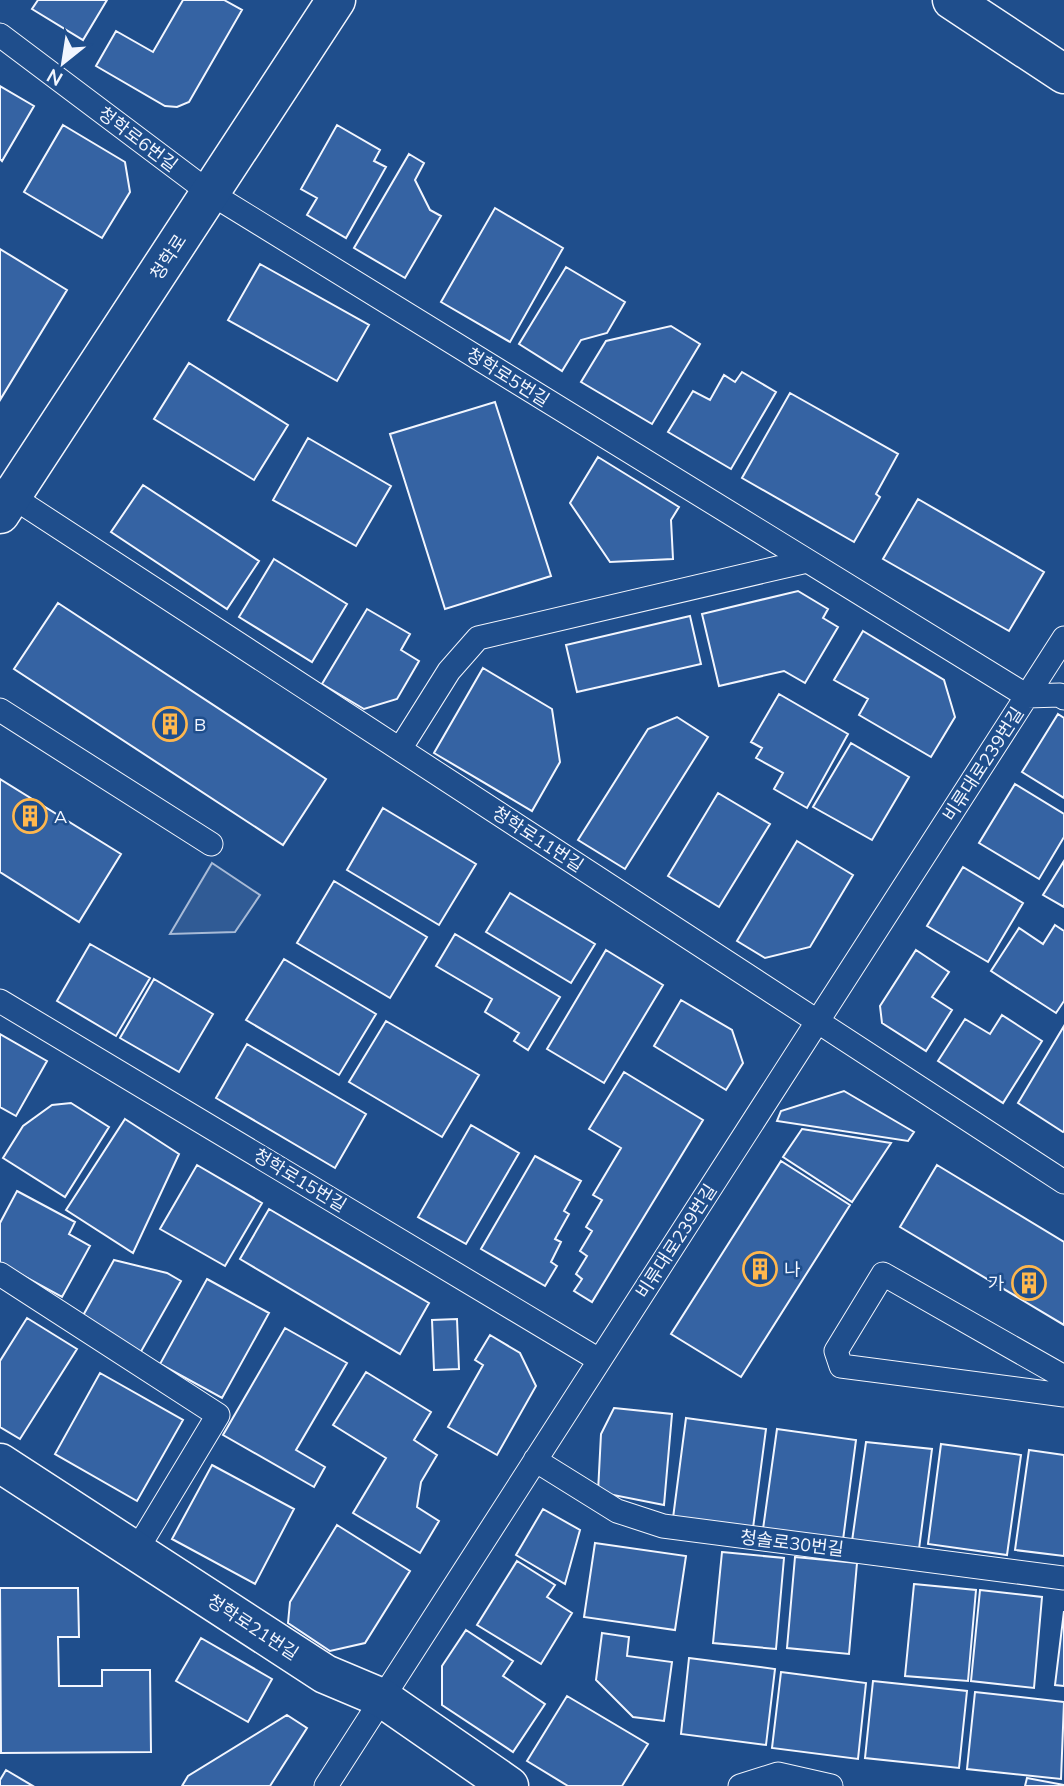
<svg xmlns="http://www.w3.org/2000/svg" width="1064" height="1786" font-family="Mulish,'Noto Sans KR',sans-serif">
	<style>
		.built { fill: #305b95; stroke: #a8bbd7; stroke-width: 2 }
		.building { fill: #3563a3; stroke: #f2f6ff; stroke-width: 2 }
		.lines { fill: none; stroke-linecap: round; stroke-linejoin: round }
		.lane-casing { stroke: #f2f6ff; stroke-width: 25 }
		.street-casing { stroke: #f2f6ff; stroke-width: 41 }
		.secondary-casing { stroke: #f2f6ff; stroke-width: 41 }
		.lane { stroke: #1f4e8c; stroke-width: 23 }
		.street { stroke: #1f4e8c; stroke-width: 38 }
		.secondary { stroke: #1f4e8c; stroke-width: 38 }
		.labels { text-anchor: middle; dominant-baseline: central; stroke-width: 5; stroke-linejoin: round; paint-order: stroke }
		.street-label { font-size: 18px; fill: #f2f6ff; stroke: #1f4e8c }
		.poi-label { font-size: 18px; fill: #f2f6ff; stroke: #1f4e8c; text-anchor: start }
	</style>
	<rect width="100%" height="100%" fill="#1f4e8c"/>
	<path class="built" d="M212 863 260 895 235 932 170 934Z"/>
	<path class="building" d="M38 0H107L83 40 32 9Z
		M183 0H224L242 10 189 102 177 107 165 106 96 66 116 31 153 52Z
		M0 86 34 106 2 161 0 159Z
		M63 125 125 162 130 192 102 238 24 192Z
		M337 125 380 150 374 161 386 167 346 238 307 215 317 198 301 189Z
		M409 154 424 163 415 180 430 210 441 216 405 278 354 248Z
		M495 208 563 248 510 342 441 302Z
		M0 249 67 290 0 400Z
		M260 264 369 325 337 381 228 320Z
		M566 267 625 302 607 333 581 340 562 371 519 344Z
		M671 326 700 344 652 424 581 382 606 341Z
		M189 363 288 425 254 480 154 419Z
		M742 372 776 392 731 469 668 432 693 391 710 400 724 375 735 382Z
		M790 393 898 454 876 494 880 497 854 542 742 478Z
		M495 402 551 576 445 609 390 434Z
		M308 438 391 486 356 546 273 500Z
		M598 457 679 507 671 520 673 559 610 562 570 503Z
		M143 485 259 561 227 609 111 532Z
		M918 499 1044 572 1009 631 883 559Z
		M274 559 347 604 312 662 239 617Z
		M798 591 828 609 823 618 838 627 805 683 784 671 719 686 702 614Z
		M58 603 326 779 283 845 14 669Z
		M367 609 410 634 401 650 419 661 397 699 364 709 322 684Z
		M690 616 701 664 577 692 566 645Z
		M863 631 944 680 955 717 931 757 859 715 868 699 834 680Z
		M483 668 552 709 560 762 532 811 434 753Z
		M779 694 848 734 807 808 774 789 783 773 756 758 762 748 751 742Z
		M1058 714 1064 718V798L1022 772Z
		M677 717 708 737 625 869 578 840 648 729Z
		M851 743 909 777 872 840 813 807Z
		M0 779 121 854 79 922 0 872Z
		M1015 784 1064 814V837L1039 879 979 843Z
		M718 793 770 824 719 907 668 876Z
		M383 808 476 864 439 925 347 870Z
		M797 841 853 875 810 947 765 958 737 941Z
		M1064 861V907L1043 895Z
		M963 867 1023 903 988 962 927 926Z
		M334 881 427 937 390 998 297 943Z
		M510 893 595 944 571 983 486 932Z
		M1055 925 1064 931V1001L1056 1013 991 971 1019 928 1043 944Z
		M455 934 560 997 528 1050 514 1041 519 1033 485 1012 492 999 436 966Z
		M90 944 150 978 116 1036 57 1001Z
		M606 950 663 985 604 1083 547 1049Z
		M916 950 949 972 932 997 952 1010 926 1051 882 1023 880 1006Z
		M284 959 376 1014 339 1075 246 1020Z
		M154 979 213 1014 179 1072 120 1038Z
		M681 1000 732 1030 743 1063 726 1090 654 1046Z
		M1002 1015 1042 1041 1003 1103 938 1061 965 1019 990 1034Z
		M386 1021 479 1075 442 1137 349 1082Z
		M1064 1026V1131L1063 1132 1018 1103Z
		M0 1034 47 1061 16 1116 0 1107Z
		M247 1044 366 1114 335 1168 216 1098Z
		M624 1072 703 1120 592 1302 574 1291 582 1279 576 1274 587 1256 580 1251 592 1231 586 1227 602 1200 593 1195 621 1148 589 1129Z
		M844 1091 914 1132 908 1141 777 1121 781 1111Z
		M71 1103 109 1127 65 1197 3 1158 23 1126 52 1105Z
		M125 1119 179 1154 133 1253 66 1210Z
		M471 1125 519 1153 466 1244 418 1217Z
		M802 1129 891 1143 852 1202 783 1157Z
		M535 1156 581 1181 564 1211 569 1214 555 1239 561 1242 551 1262 557 1266 545 1286 481 1249Z
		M781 1161 850 1205 741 1377 671 1334Z
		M197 1165 262 1203 225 1266 160 1229Z
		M937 1165 1064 1242V1325L900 1227Z
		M17 1191 75 1222 69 1234 90 1246 62 1297 0 1263V1223Z
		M269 1209 429 1303 400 1354 240 1259Z
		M114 1260 167 1273 181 1281 139 1355 80 1321Z
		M207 1279 269 1313 222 1398 160 1364Z
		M27 1318 77 1349 20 1439 0 1427V1361Z
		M457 1319 459 1369 434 1370 432 1320Z
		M285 1328 347 1363 296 1450 325 1467 314 1487 223 1435Z
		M490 1335 520 1353 536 1386 497 1455 448 1427 483 1365 475 1360Z
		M366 1372 431 1412 414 1440 437 1455 421 1482 417 1507 439 1521 420 1553 353 1513 386 1458 333 1425Z
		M100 1373 183 1420 137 1501 55 1454Z
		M614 1408 672 1414 664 1505 598 1492 601 1434Z
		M686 1418 766 1429 753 1528 673 1518Z
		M777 1429 856 1440 843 1540 763 1529Z
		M866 1442 932 1449 919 1549 852 1541Z
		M941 1444 1021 1455 1007 1555 928 1544Z
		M1029 1450 1064 1455V1556L1015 1550Z
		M212 1465 294 1509 255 1584 172 1539Z
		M543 1509 580 1530 565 1584 516 1555Z
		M337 1525 410 1571 365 1643 330 1651 288 1623 290 1602Z
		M595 1543 686 1556 675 1630 584 1617Z
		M722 1552 784 1558 776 1649 713 1643Z
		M795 1557 857 1563 849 1654 787 1648Z
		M517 1561 555 1585 547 1597 572 1613 541 1664 477 1625Z
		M914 1584 976 1590 968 1681 905 1676Z
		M0 1588H78L79 1637H58L59 1686H102V1670H150L151 1752 1 1753Z
		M980 1590 1042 1597 1034 1688 971 1681Z
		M1064 1611V1686L1055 1685Z
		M466 1630 513 1661 503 1676 545 1704 513 1752 442 1705V1666Z
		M602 1633 629 1637 627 1656 672 1662 664 1721 633 1717 596 1680Z
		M201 1638 272 1679 248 1722 176 1681Z
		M689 1658 775 1669 766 1745 681 1734Z
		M781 1672 866 1683 858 1759 772 1748Z
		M873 1681 967 1691 959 1768 865 1758Z
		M975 1692 1064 1702 1061 1779 967 1769Z
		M567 1696 648 1744 622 1786H568L527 1761Z
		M287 1715 307 1728 270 1786H182L188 1776Z
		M6 1770 33 1786H0V1780Z
		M1027 1778 1064 1785V1786H1025Z"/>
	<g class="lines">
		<g class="lane-casing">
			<path id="lane" d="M0 35 210 193 1027 696 1060 695 1064 698
				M2 490 1064 1182
				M0 710 211 844
				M400 749 449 671 478 638 807 561
				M0 1001 599 1360
				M0 1274 218 1415 136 1551
				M1064 1377 883 1274 836 1351 841 1366 1064 1395
				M535 1460 617 1511 663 1526 1064 1578
				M326 1786 1064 638
				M740 1786 778 1774 831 1786"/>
		</g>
		<g class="street-casing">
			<path id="street" d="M0 1463 325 1674 382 1698 509 1786"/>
		</g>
		<g class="secondary-casing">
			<path id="secondary" d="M952 0 1064 74
				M0 514 336 0"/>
		</g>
		<use href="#lane" class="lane"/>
		<use href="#street" class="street"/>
		<use href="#secondary" class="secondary"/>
	</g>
	<defs>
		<g id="building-ring" transform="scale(1.75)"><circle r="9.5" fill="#1f4e8c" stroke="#ffb74d" stroke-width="1.5"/><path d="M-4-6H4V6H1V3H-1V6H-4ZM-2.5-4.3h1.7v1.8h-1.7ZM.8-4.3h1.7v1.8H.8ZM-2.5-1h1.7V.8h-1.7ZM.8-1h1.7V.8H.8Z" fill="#ffb74d"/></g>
	</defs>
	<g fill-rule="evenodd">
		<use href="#building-ring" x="170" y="724"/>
		<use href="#building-ring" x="30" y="816"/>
		<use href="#building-ring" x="760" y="1269"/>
		<use href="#building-ring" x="1029" y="1283"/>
	</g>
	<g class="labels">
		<g class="street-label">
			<text transform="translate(138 139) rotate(37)">청학로6번길</text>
			<text transform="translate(168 257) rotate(-57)">청학로</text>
			<text transform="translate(508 377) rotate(32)">청학로5번길</text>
			<text transform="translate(983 764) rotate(-57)">비류대로239번길</text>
			<text transform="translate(538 839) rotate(33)">청학로11번길</text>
			<text transform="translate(300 1180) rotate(31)">청학로15번길</text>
			<text transform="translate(676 1241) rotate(-57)">비류대로239번길</text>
			<text transform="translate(792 1543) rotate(7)">청솔로30번길</text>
			<text transform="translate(253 1627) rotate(33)">청학로21번길</text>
		</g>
		<g class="poi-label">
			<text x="194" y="724">B</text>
			<text x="54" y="816">A</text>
			<text x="784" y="1269">나</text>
			<text x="1004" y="1283" text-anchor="end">가</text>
		</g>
	</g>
	<g transform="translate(63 63) rotate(210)" stroke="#1f4e8c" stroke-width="5" paint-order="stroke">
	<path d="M0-5L12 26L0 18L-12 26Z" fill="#f2f6ff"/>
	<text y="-10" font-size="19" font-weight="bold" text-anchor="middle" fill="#f2f6ff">N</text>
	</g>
</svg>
